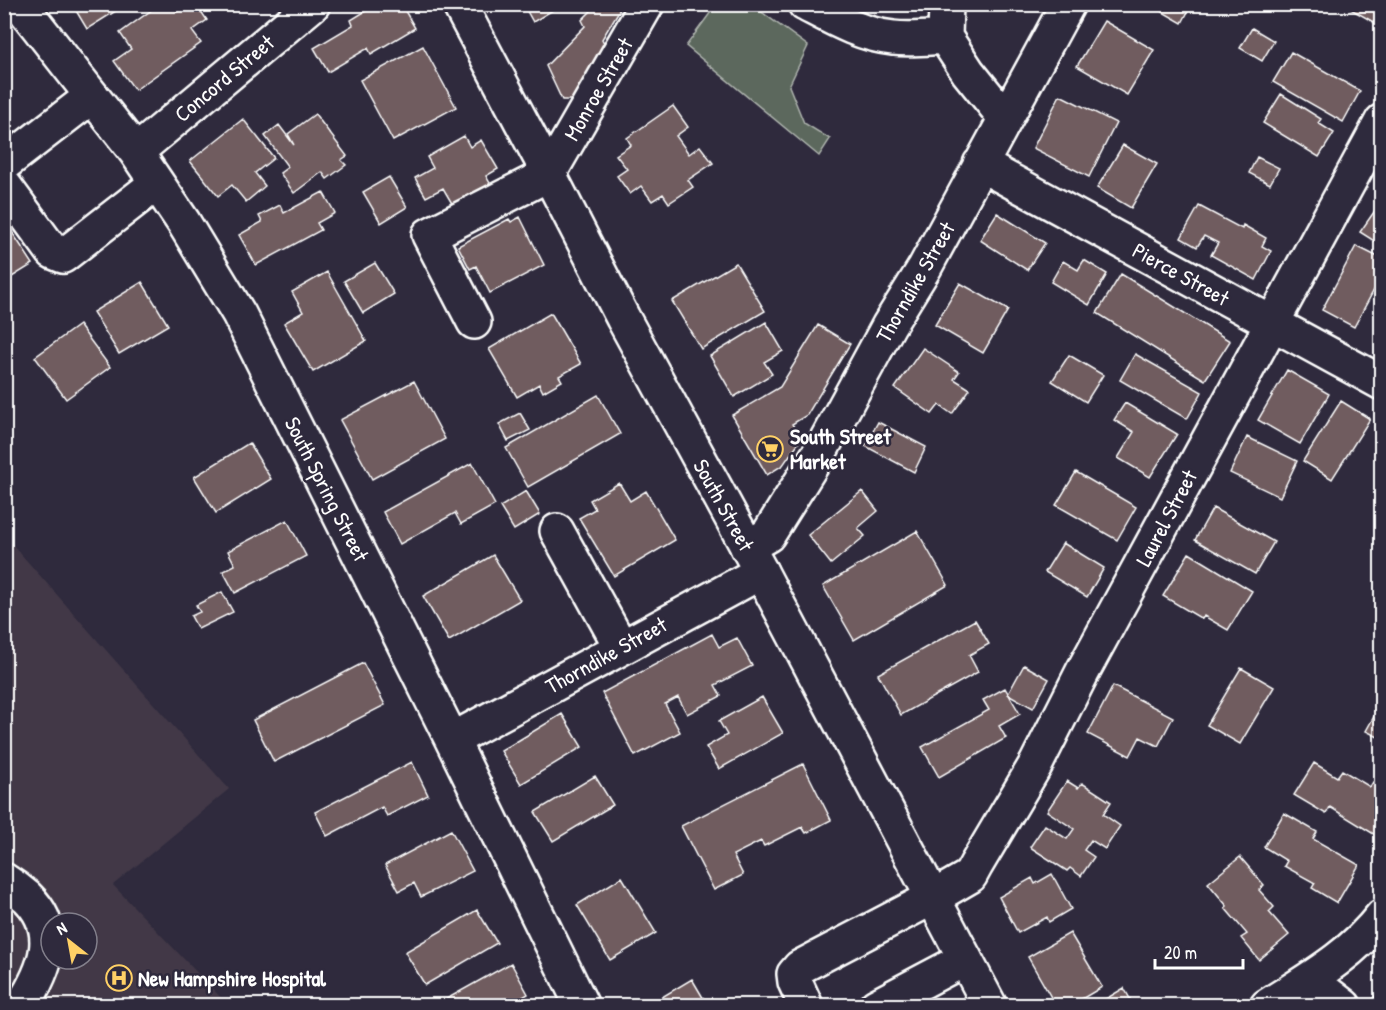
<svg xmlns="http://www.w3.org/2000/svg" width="1386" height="1010" font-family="'Patrick Hand',sans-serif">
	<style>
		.built { fill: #423947; fill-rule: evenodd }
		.green { fill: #5c685d; stroke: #aeb4ae; stroke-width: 1.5 }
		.building { fill: #705b5e; stroke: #fff; stroke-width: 1.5 }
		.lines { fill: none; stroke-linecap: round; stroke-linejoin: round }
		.minor-casing { stroke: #fff; stroke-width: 38 }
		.major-casing { stroke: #fff; stroke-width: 38 }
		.minor { stroke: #2f2a3d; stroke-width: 33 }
		.major { stroke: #2f2a3d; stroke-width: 33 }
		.labels { text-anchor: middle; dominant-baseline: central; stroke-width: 5; stroke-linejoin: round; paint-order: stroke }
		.street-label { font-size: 22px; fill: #fff; stroke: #2f2a3d }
		.poi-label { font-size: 22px; font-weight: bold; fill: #fff; stroke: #2f2a3d; text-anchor: start }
	</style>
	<rect width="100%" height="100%" fill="#2f2a3d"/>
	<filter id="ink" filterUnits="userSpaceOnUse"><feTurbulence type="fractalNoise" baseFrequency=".0167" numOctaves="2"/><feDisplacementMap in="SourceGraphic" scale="12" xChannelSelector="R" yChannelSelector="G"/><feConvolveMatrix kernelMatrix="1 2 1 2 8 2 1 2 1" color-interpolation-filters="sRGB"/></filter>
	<g filter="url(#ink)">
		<path class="built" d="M4 535 229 789 113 885 228 1005H5ZM51 923H87V959H51Z"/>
		<path class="green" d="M716 5H752L808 46 789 86 804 123 830 139 819 156 686 46Z"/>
		<path class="building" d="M72 4H127L87 29Z
			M160 4H171L177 12 187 4H196L207 20 192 31 201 43 135 90 114 61 131 49 120 33Z
			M377 4H401L415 28 371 54 368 48 328 72 314 48 353 25 351 20Z
			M523 4H563L533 22Z
			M598 4H614L620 9 602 39 606 47 572 100H562L546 66 585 26 582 20Z
			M1149 4H1192L1182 23Z
			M1342 4H1382V27Z
			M1104 21 1154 50 1127 95 1077 66Z
			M1252 28 1274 41 1262 61 1240 48Z
			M423 46 456 107 393 141 360 80Z
			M1291 52 1360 91 1343 122 1273 82Z
			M1281 94 1321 119 1318 123 1334 133 1319 157 1263 123Z
			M1060 95 1116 123 1089 177 1033 148Z
			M673 106 688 127 676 136 689 154 700 146 713 163 688 180 693 187 669 203 663 194 652 201 641 186 630 194 617 176 627 169 616 155 631 145 627 138Z
			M315 114 347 156 341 160 346 165 327 179 322 172 294 193 280 173 288 167 265 136 279 125 294 145 288 134Z
			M243 119 274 158 255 173 265 186 246 202 232 185 218 196 190 161Z
			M464 136 470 147 481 140 498 169 486 176 491 185 454 207 443 188 426 197 415 178 433 168 427 157Z
			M1123 145 1157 164 1131 208 1097 188Z
			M1257 157 1279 168 1270 184 1249 173Z
			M389 177 407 207 381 223 363 192Z
			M323 192 335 213 317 223 321 230 256 265 239 235 262 222 259 216 280 205 284 213Z
			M1381 202H1382V246L1360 232Z
			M1199 206 1242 229 1243 225 1266 238 1262 246 1271 251 1256 280 1211 255 1218 243 1204 236 1197 247 1181 238Z
			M997 213 1045 243 1027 270 980 240Z
			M520 217 544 265 490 293 476 266 470 269 458 246 509 219 511 222Z
			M4 220 33 264 4 282Z
			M1356 246 1382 259V275L1354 327 1322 310Z
			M1084 260 1107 274 1089 305 1051 282 1063 261 1078 270Z
			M375 263 394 294 363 313 344 281Z
			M736 263 765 311 701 349 672 301Z
			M327 272 366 341 313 372 284 323 303 312 292 292Z
			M1121 274 1230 341 1205 380 1097 313Z
			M142 282 168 325 119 354 93 312Z
			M960 283 1008 310 983 353 935 325Z
			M551 313 581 364 559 376 562 381 543 392 539 384 517 397 489 349Z
			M766 322 783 351 764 362 772 374 734 397 710 356Z
			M79 325 110 367 66 399 35 357Z
			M818 325 850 344 807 415 792 424 801 439 783 465 767 475 732 415 780 387Z
			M923 348 959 372 954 379 970 389 952 414 939 405 932 414 895 388Z
			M1135 354 1202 392 1187 419 1120 380Z
			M1069 355 1103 375 1086 402 1052 381Z
			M1287 370 1329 394 1300 444 1258 420Z
			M414 381 445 439 372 479 340 420Z
			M598 395 620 434 528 487 506 448Z
			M1341 401 1370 419 1332 479 1303 461Z
			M1125 403 1177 434 1150 477 1118 458 1134 432 1114 420Z
			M520 413 530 430 508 441 499 424Z
			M878 422 926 447 914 472 865 446Z
			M1247 437 1297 461 1280 497 1230 473Z
			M249 443 271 479 216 513 194 477Z
			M472 463 495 505 461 524 455 513 400 544 383 512Z
			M1076 472 1136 507 1117 540 1056 505Z
			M619 483 630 501 646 491 675 540 614 576 579 518 595 509 590 500Z
			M526 491 540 514 514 530 500 507Z
			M862 491 878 511 858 528 865 536 831 564 808 535Z
			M1213 508 1274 542 1255 574 1195 540Z
			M287 520 306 556 235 593 223 571 235 565 228 551Z
			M917 531 948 585 854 640 823 586Z
			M1063 543 1104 568 1087 597 1045 572Z
			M1189 553 1252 591 1228 630 1204 616 1202 619 1163 596Z
			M493 555 520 600 449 641 423 596Z
			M222 592 233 612 198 629 191 616 200 612 196 605Z
			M975 620 989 644 969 655 978 672 901 715 878 674Z
			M712 634 719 647 737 638 752 666 715 685 721 696 687 714 678 697 665 704 680 732 635 756 602 693Z
			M363 663 385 705 274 762 253 720Z
			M1024 665 1049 679 1033 708 1008 694Z
			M1241 668 1274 687 1240 744 1207 725Z
			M1113 686 1173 717 1158 746 1140 737 1130 756 1088 734Z
			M1005 688 1020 714 999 726 1006 738 939 777 922 747 989 710 983 700Z
			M762 697 783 733 719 769 706 747 727 735 719 721Z
			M1382 702V739L1366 731Z
			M562 714 582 747 521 784 501 751Z
			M412 762 428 795 387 816 382 807 327 836 315 812Z
			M1314 763 1337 777 1342 770 1370 787 1373 782 1382 786V830L1377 836 1330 807 1326 814 1294 795Z
			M803 764 831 820 806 833 802 827 764 846 761 841 733 855 743 875 714 890 681 826Z
			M595 776 613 805 553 841 535 812Z
			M1067 781 1078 788 1082 783 1111 802 1103 814 1120 826 1105 849 1091 840 1084 850 1094 857 1081 876 1070 868 1067 871 1030 847 1045 825 1067 839 1074 829 1047 811Z
			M1284 813 1317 832 1313 839 1359 865 1337 903 1312 888 1315 883 1284 866 1287 861 1264 847Z
			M451 830 473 871 421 897 414 883 399 891 385 865Z
			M1240 857 1264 885 1259 890 1274 907 1269 912 1289 935 1259 960 1241 938 1247 934 1225 908 1227 906 1208 883Z
			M1052 874 1071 909 1049 922 1047 917 1018 933 999 897 1032 878 1035 884Z
			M622 877 656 933 610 960 577 905Z
			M477 910 497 943 425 985 405 952Z
			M1070 933 1102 987 1070 1006H1056L1028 957Z
			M511 963 528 994 508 1006H434Z
			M692 979 708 1006H647Z
			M1382 986V1006H1368Z
			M1124 988 1134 1006H1094Z"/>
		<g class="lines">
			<g class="minor-casing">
				<path id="minor" d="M20 4 136 152 184 223 239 314 452 740 582 1006
					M805 4C832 18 861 35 893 38 910 40 927 38 945 37
					M946 4 945 37 968 72 1005 118
					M136 152 313 4
					M4 164 92 96
					M980 164 1382 383
					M4 185 53 252 63 256 157 183
					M474 322 429 235 549 174 647 4
					M557 531 621 647
					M747 547 768 535 821 450 889 325 925 267 1068 4
					M452 740 761 572
					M4 880C12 885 20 891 27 897 62 931 45 970 22 1006
					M1309 979 1344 1006
					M806 1006 795 982 794 974 800 967 932 898 970 876 976 865 1036 764 1083 671 1382 121
					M876 1006 965 959
					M1267 1006C1309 979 1351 956 1382 916"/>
			</g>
			<g class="major-casing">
				<path id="major" d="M459 4 549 174 623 318 761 572 990 1006"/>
			</g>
			<use href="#minor" class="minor"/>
			<use href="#major" class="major"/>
		</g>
	</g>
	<defs>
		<g id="supermarket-ring" transform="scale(1.35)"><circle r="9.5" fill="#2f2a3d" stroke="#ffd166" stroke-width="1.5"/><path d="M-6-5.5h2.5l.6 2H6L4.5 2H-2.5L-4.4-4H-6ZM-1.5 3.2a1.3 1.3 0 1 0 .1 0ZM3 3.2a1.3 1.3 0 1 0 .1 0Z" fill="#ffd166"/></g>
		<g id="hospital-ring" transform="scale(1.35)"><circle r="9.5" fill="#2f2a3d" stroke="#ffd166" stroke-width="1.5"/><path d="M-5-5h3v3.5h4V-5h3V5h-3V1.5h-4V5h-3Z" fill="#ffd166"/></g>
	</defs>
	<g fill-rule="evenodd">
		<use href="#supermarket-ring" x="770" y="449"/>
		<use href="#hospital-ring" x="119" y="978"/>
	</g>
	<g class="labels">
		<g class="street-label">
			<text transform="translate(224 78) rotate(-40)">Concord Street</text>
			<text transform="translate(598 89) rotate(-60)">Monroe Street</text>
			<text transform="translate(1181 274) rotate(29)">Pierce Street</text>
			<text transform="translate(915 282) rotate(-60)">Thorndike Street</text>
			<text transform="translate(327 489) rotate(63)">South Spring Street</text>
			<text transform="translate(724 505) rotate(61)">South Street</text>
			<text transform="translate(1166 518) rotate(-62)">Laurel Street</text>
			<text transform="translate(606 655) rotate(-29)">Thorndike Street</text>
		</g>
		<g class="poi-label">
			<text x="790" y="436">South Street<tspan x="790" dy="25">Market</tspan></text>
			<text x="138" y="978">New Hampshire Hospital</text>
		</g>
	</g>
	<rect width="1386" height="1010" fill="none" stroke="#2f2a3d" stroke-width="24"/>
	<rect x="12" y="12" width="1362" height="986" fill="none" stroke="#fff" stroke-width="2" filter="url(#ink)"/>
	<g transform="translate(69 941) rotate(329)"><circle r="28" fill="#2f2a3d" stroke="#827f8b" stroke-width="1.5"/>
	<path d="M0-4.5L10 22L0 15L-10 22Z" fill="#ffd166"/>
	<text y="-9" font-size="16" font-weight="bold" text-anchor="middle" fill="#ffffff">N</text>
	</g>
	<path d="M1155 959v9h88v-9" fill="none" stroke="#ffffff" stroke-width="3"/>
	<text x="1164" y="959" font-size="18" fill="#ffffff" stroke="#2f2a3d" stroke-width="4.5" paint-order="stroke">20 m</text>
</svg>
